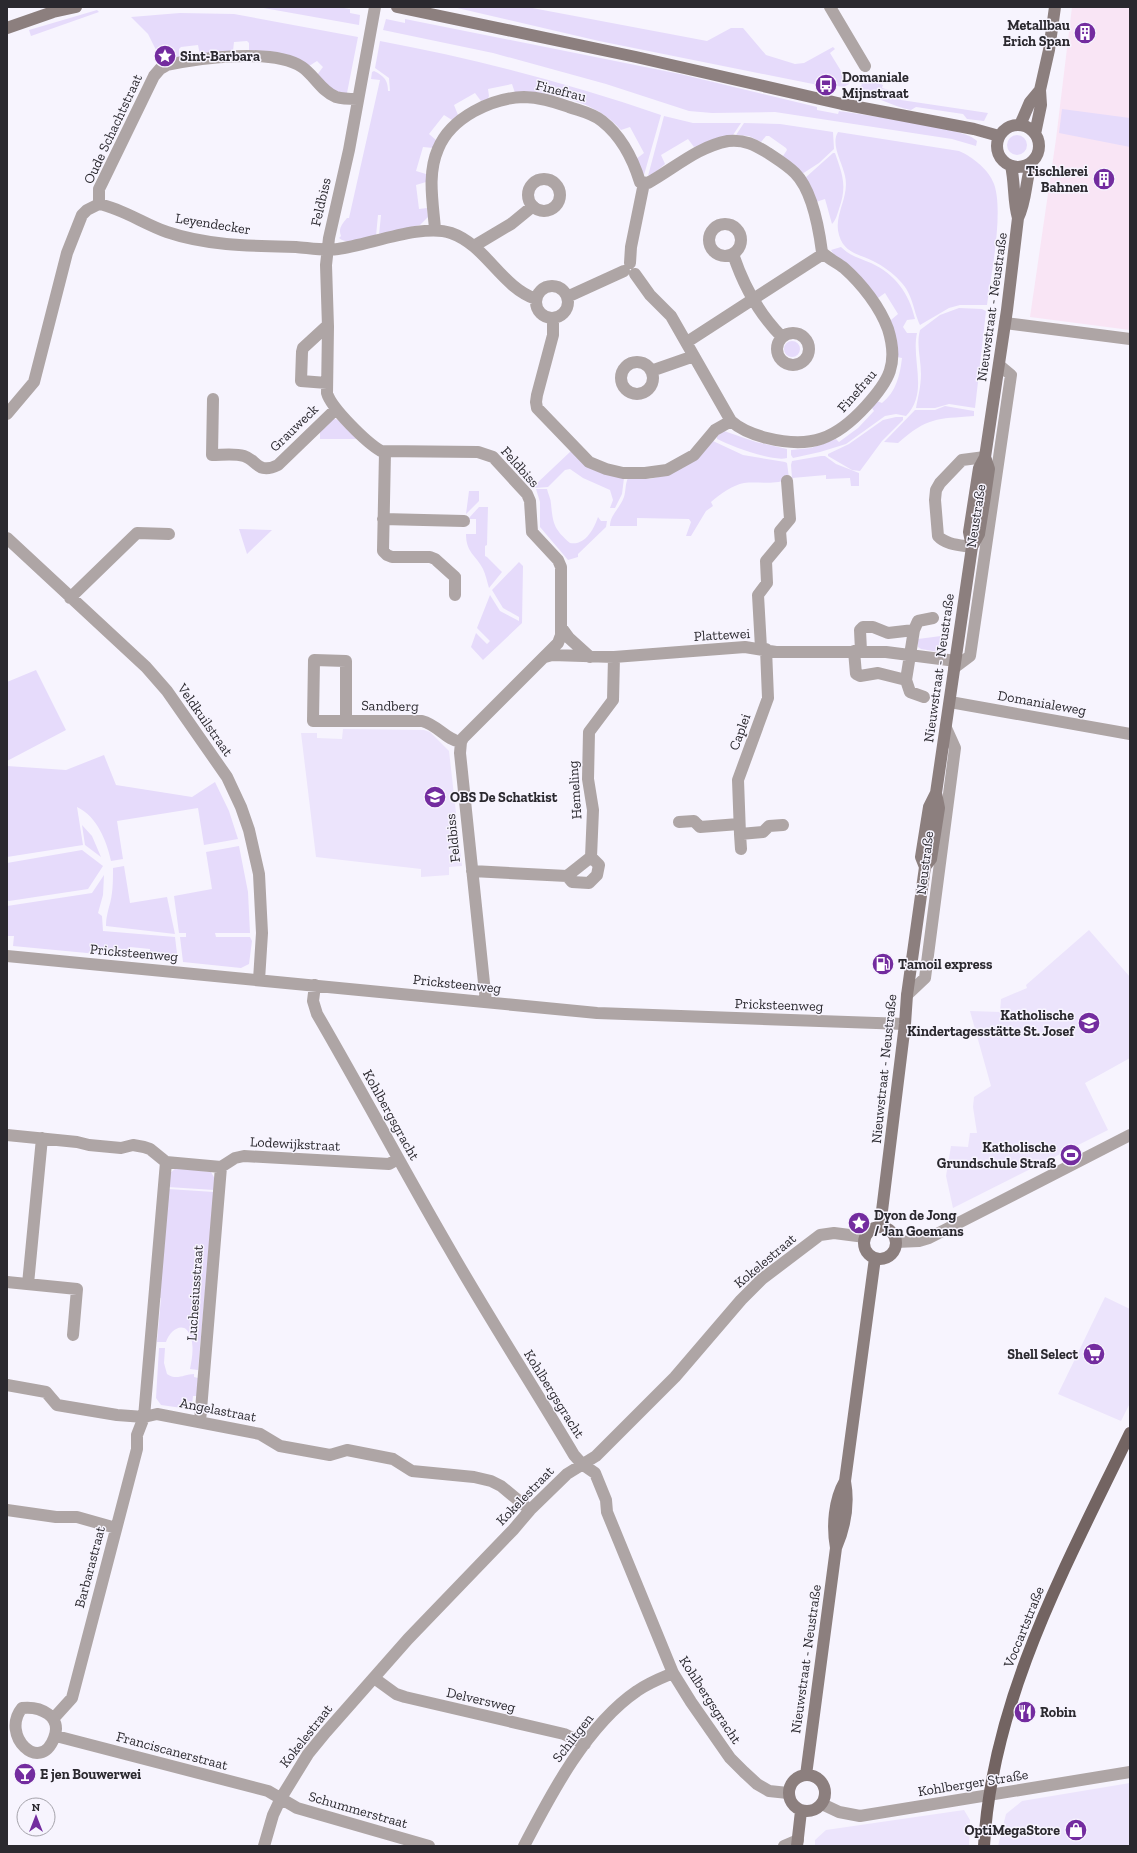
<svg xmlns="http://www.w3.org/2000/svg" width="1137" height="1853" font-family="'Zilla Slab',serif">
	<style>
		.built { fill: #ece4fc }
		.industrial { fill: #f9e5f5 }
		.green { fill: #e6dbfb }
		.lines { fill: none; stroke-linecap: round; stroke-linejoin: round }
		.street { stroke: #aea5a5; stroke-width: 12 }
		.secondary { stroke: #8c7f7e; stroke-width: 12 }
		.primary { stroke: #736462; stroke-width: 12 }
		.labels { text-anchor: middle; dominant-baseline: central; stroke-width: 3; stroke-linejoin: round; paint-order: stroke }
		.poi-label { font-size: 14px; font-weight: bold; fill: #2b292f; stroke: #f7f4fe; text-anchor: start }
		.street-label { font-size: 14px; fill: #2b292f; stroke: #f7f4fe }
	</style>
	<rect width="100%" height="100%" fill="#f7f4fe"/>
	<path class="built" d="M343 729 424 730 430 732 449 751 462 866 449 867V875L421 877V869L316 857 301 733H317V738L342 739Z
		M1089 930 1130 977V1058L1085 1083 1108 1130 953 1208 946 1176 951 1146 968 1147 970 1133H977L973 1107 974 1097 991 1086 970 1011 1000 1012 1001 999 1027 988 1026 985Z
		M1105 1297 1130 1309V1403L1121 1421 1058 1394Z
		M1130 1783V1846H998L1006 1814 1022 1801Z
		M964 1810 970 1820 969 1846H815V1840L826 1830Z"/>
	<path class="industrial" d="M1072 7H1130V330L1030 317 1056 139Z"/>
	<path class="green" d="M258 7H338L350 9V13L360 15 359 25Z
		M453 7H527L707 41 731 28H743L766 55 795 64 804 63 833 47 835 49 830 53 849 84 844 87 830 85 831 78 824 76 823 86 599 41Z
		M97 10 99 12 31 36 29 30Z
		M180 13 234 14 358 37 347 93C334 95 326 83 317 75L323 67 317 61 309 66 249 51V43L247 41 234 42 233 51 200 55 198 45 181 47 179 49V58L162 62 148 34 131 17Z
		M386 19 405 23V19L680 74 817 107V110L838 114 839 111C863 115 966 127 977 141L976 146 952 139 775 112 712 113 689 111 606 84 493 53 383 30Z
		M380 41C476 59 569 83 661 115L644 175 636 159 644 153 630 127 621 130C595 100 553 93 515 93L512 84 488 89 489 96 488 99 481 101 475 93 454 105 458 115 452 120 444 115 429 134 436 140 433 148 423 147 416 171 426 174V182L416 185 419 209 427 208 428 217 420 225 379 235 381 215H378L376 236C365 238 349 246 339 238L341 236C338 229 342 224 347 218H349L380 80 371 79 372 72 374 71C384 76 388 80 388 91H390L389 78 375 68Z
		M866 79 883 85 882 88 896 92 901 100 988 113 984 121 967 119 963 114 916 107 911 110C891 106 874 95 853 91L862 85 860 82 865 83Z
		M1062 109 1130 118V147L1059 133Z
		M664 116 693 123H741L733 135 694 147 688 139 661 155 665 164 652 175 648 176Z
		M744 123 780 124 833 132 834 149 819 163 802 174 783 156 787 150 786 148 769 136H766L761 142 749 136 736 135Z
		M838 132 959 151C973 157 989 170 994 184 1004 211 991 276 987 305H960L949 308 920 325C913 310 913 294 900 281 893 273 883 266 873 261 859 254 844 253 839 235 833 215 850 197 845 176 843 164 830 144 838 132Z
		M1007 145a10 10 0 1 1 20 0a10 10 0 1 1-20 0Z
		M833 153H835C843 176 847 186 839 209 837 215 836 220 832 224L825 199 816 202 805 178Z
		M841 247C850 256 859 258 871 263 895 274 909 293 915 319L907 320 903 327 907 333H917C911 361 929 392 906 416L896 414 885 416 846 444 820 452 793 458 791 455V450L811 448 836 439 839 442 858 428 874 411 872 408 877 401 882 403C896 392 900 375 902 358L897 357 890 322 891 320 898 314 885 293 878 298 834 255 831 250Z
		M959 308 982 309 986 311 975 408 949 404 935 408H916C918 397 921 386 921 374 921 359 916 345 920 330L940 315Z
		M784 349a8 8 0 1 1 16 0a8 8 0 1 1-16 0Z
		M945 406 974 411V416C936 419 928 417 898 443L884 442 915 410H935Z
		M896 417H903V420L882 441 860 471 852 470 828 456V454L849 444 883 420Z
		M333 418 338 420 358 439H320V428Z
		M724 431 756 442 787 449V458C772 462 731 446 717 439V436Z
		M713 441 743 455 785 462 787 463 789 478C776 486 759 481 744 483 733 485 720 494 711 502L713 506 706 511 691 536H686L691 522 689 519 637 518V526H610C610 515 620 508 624 497 626 491 625 484 628 478L650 479 662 476Z
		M571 451 624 478 622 494 615 508H610L613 500 610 490 583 478 570 469 565 470 548 487 535 488 534 486Z
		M821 456H825L836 464 859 473V486H851L850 478 826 479V475L792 478 791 465 792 461Z
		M536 489H547C548 494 551 499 551 504 553 524 554 529 570 543 585 546 594 529 598 517L601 521H607L606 527 578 554V557L568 560 540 527V502Z
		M469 491H479V501L466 514Z
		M479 507H488L487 545 485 546V556L487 557 502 572 489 588C487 582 486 575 483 569 476 555 466 553 466 534H476V519H468Z
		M239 529 272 530 247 554Z
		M519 562 523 566 522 623 483 660 471 647 476 633 487 644 490 641 477 628 490 595 500 611 519 621V617L503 608 492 590Z
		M941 636 939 652 921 649 918 647V639Z
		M36 670 66 730 7 761V682Z
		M104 755 116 785 192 797 215 782 229 811 238 839 204 845 198 808 117 821 123 859 111 861C107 842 97 816 77 807L83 845 7 857V766L66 770Z
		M82 825 92 836 101 857 85 845Z
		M239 846 248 892 250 933H215L216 937H250L252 941 249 964 241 968 183 962 180 937H186V933H179L174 896 212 889 206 852Z
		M82 850 103 866 88 889 9 901 7 900V863Z
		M124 866 130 903 167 897 175 934 106 926C106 919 107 915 109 907 113 895 113 881 113 868Z
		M104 875 103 895 98 913 102 916 103 931 175 937 178 962 150 959V949L130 947 129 957 13 946 14 936H7V906L92 893Z
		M176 1168 211 1172 215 1179 214 1190 168 1187 169 1174Z
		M168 1189 214 1192 198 1370 190 1369C192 1359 194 1348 191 1338 186 1319 170 1329 166 1342H157L161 1298 156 1297Z
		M159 1348H165L164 1363 167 1374C177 1381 184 1374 194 1374V1377L198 1378 197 1396H193L192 1405 189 1409 161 1405 156 1398Z"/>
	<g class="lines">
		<path class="street" d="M375 7 349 150 329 238 326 265 328 327 327 393C331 408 367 443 381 451L478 452 493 457 527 494 530 501 532 532 558 560 561 567V635L558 643 463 738 461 742 460 753 486 1002
			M830 7 865 66
			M528 195a16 16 0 1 1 32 0a16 16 0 1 1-32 0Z
			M99 204C123 209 144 224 167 232 208 246 253 246 296 247 309 248 325 251 338 249 369 245 423 223 451 233 486 245 501 287 536 299
			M99 204V189L102 183 154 76 160 69 167 65C200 58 273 48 302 67 314 75 322 92 336 97 343 99 351 99 357 99
			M709 240a16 16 0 1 1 32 0a16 16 0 1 1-32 0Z
			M435 229C433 203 427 174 438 149 451 117 492 98 524 97 540 97 554 102 569 107 580 111 592 113 602 121 621 136 633 159 640 182L648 183C675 168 697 147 728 141 744 139 755 145 768 153 777 159 787 165 795 173 812 190 819 229 822 252 828 259 837 262 844 268 862 284 880 307 888 329 899 364 889 381 866 406 836 439 811 449 767 438 755 435 741 430 731 421L715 430 694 455 667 470 645 473H623L606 469 589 462 537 408 536 402 537 395 553 335V318
			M474 246 511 224 533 206
			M733 254C743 284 759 314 782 337
			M630 263 631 247 644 183
			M635 274 650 295 671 316 731 421
			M536 302a16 16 0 1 1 32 0a16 16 0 1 1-32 0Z
			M567 297 624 271
			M1005 323 1130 339
			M777 349a16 16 0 1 1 32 0a16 16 0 1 1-32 0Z
			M687 342 823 254
			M621 378a16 16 0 1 1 32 0a16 16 0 1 1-32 0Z
			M651 371 694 356
			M327 383 301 381 302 352 303 348 328 325
			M213 399 212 455C222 455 234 453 244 456 257 460 258 475 278 465L336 409
			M7 414 34 382 67 253 82 215 87 210 99 204
			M385 452 383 551 387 555 392 557H430L435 559 455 577V595
			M383 519 464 521
			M7 538 146 667 167 691 227 777 241 807 249 830 259 874 262 933 259 980
			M972 547C961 545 946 545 938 536L935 500 936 490 940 483 962 460 985 457
			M70 598 137 533 169 534
			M561 627 569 638 590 657
			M914 630 918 621 933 618
			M761 648 758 595 767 583 766 561 781 543 780 531 790 519 787 481
			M766 649 768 698 738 780 740 834 763 832 769 826 783 825
			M854 651 856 674 860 676 878 673 906 680 914 630 888 633 873 627H863L860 630 861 651
			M545 657 552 655 614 657 745 647 776 652H886L956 661
			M954 668 970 656 1011 375 999 365
			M906 680 910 692 924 697
			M950 702 1130 734
			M346 720V661L314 660 313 721H422C438 725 446 740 461 742
			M679 822 694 821 700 827 739 824
			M740 834 741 849
			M472 871 567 876 572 882 589 883 597 875 599 865 591 857 593 810 588 779 589 732 613 700 614 657
			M567 876 591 857
			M7 956 597 1013 905 1024
			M315 985 313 1001 317 1014C362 1091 404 1171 449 1248 489 1318 533 1386 574 1455L582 1464 595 1473 606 1500 607 1512 673 1673 691 1702 730 1758 744 1772 757 1784 769 1791 788 1793
			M907 995 925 978 955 748 946 728
			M7 1135 77 1142 89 1145 121 1148 133 1145 144 1147 150 1149 166 1162 221 1167 235 1158 244 1156 389 1164 398 1159
			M896 1242 919 1241 929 1238 1130 1135
			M7 1282 77 1289 73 1335
			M28 1284 42 1138
			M7 1385 46 1392 57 1405 117 1415 144 1417 157 1414 260 1434 280 1446 330 1455 347 1450 393 1459 412 1471 474 1477 491 1481 501 1486 530 1510
			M200 1422 221 1167
			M7 1510 56 1517H77L116 1528
			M374 1678 396 1694 405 1697 564 1734 585 1744
			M22 1708C40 1706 63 1716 54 1738 40 1775 0 1735 22 1708Z
			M53 1719 72 1698 137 1449V1435L144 1417 166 1162
			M56 1736 268 1791 297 1808 429 1846
			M822 1804 839 1812 860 1816 1130 1772
			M264 1846 273 1815 281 1798 308 1754 326 1732 408 1639 513 1530 530 1510 567 1474 596 1456 675 1377 741 1300 762 1279 820 1235 834 1233 865 1237
			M524 1846C551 1794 587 1725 637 1691 648 1683 661 1678 673 1673
			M784 1846 798 1840"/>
		<path class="secondary" d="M397 7 636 57 842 104 974 129 999 136
			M7 28 53 12 76 7
			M997 146a21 21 0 1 1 42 0a21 21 0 1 1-42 0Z
			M1020 125 1030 102 1040 90
			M1035 134 1041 105 1040 90 1049 50 1055 7
			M1011 166C1015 183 1013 201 1018 218
			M972 547 969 532 979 468 985 457 1007 310 1018 218C1027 200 1025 181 1032 162
			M925 867 921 857 929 807 936 793 972 547 979 534 984 503 989 469 985 457
			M925 867 931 859 939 808 936 793
			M880 1227 905 1024 907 995 925 867
			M864 1243a16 16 0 1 1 32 0a16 16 0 1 1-32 0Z
			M836 1548C832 1526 834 1500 845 1481
			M789 1793a18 18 0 1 1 36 0a18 18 0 1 1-36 0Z
			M806 1775 836 1548C845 1527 849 1503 845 1481L875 1258
			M797 1846 801 1811"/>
		<path class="primary" d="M984 1846C992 1698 1067 1564 1130 1433"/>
	</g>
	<defs>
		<g id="building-disc" transform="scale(1.15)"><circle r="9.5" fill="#732c9f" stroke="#f7f4fe"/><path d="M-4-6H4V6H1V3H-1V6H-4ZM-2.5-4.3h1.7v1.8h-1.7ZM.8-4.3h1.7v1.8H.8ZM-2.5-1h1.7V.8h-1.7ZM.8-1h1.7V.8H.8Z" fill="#fff"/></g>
		<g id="sight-disc" transform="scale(1.15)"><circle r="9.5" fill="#732c9f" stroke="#f7f4fe"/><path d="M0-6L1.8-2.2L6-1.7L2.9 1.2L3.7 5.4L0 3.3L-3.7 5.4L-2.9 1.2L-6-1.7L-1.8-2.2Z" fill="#fff"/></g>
		<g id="bus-disc" transform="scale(1.15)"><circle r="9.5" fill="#732c9f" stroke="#f7f4fe"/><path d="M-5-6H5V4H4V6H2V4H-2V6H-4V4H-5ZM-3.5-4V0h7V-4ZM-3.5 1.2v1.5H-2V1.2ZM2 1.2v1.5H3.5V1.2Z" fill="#fff"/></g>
		<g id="school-disc" transform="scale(1.15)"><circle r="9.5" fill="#732c9f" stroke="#f7f4fe"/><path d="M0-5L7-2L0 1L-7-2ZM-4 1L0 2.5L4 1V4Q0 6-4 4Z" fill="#fff"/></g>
		<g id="fuel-disc" transform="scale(1.15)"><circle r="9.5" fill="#732c9f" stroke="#f7f4fe"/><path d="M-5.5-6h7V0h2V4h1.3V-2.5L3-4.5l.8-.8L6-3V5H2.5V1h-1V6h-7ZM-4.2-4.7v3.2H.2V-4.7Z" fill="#fff"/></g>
		<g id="stadium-disc" transform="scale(1.15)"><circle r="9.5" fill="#732c9f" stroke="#f7f4fe"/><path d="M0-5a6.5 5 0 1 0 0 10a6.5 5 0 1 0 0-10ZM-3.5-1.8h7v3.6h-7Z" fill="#fff"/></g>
		<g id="supermarket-disc" transform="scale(1.15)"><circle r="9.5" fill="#732c9f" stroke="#f7f4fe"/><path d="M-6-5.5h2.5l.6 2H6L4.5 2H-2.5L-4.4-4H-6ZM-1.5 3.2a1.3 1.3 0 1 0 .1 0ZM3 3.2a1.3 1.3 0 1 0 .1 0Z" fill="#fff"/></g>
		<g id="restaurant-disc" transform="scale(1.15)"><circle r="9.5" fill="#732c9f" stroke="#f7f4fe"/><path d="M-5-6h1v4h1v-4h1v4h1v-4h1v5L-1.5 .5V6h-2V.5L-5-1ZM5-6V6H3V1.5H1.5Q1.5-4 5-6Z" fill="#fff"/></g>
		<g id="bar-disc" transform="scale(1.15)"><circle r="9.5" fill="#732c9f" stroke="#f7f4fe"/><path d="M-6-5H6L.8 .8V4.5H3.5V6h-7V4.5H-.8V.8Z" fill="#fff"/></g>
		<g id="shop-disc" transform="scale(1.15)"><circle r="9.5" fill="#732c9f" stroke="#f7f4fe"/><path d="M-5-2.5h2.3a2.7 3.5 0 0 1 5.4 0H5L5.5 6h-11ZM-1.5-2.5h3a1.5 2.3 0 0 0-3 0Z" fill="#fff"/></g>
	</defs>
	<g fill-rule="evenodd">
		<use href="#building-disc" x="1085" y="33"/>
		<use href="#sight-disc" x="165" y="56"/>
		<use href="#bus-disc" x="826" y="85"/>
		<use href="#building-disc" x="1104" y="179"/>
		<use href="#school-disc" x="435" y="797"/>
		<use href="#fuel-disc" x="883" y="964"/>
		<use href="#school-disc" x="1089" y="1023"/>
		<use href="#stadium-disc" x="1071" y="1155"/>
		<use href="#sight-disc" x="859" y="1223"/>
		<use href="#supermarket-disc" x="1094" y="1354"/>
		<use href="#restaurant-disc" x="1025" y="1712"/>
		<use href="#bar-disc" x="25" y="1774"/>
		<use href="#shop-disc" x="1076" y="1830"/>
	</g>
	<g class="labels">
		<g class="poi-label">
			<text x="1070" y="25" text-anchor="end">Metallbau<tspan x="1070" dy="16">Erich Span</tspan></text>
			<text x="180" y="56">Sint-Barbara</text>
			<text x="842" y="77">Domaniale<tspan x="842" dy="16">Mijnstraat</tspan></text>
			<text x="1088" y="171" text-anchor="end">Tischlerei<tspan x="1088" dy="16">Bahnen</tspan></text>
			<text x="450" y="797">OBS De Schatkist</text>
			<text x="898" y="964">Tamoil express</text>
			<text x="1074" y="1015" text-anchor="end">Katholische<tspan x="1074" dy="16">Kindertagesstätte St. Josef</tspan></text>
			<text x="1056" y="1147" text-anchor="end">Katholische<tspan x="1056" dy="16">Grundschule Straß</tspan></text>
			<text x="874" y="1215">Dyon de Jong<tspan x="874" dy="16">/ Jan Goemans</tspan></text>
			<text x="1078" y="1354" text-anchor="end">Shell Select</text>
			<text x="1040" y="1712">Robin</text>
			<text x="40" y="1774">E jen Bouwerwei</text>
			<text x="1060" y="1830" text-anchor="end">OptiMegaStore</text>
		</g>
		<g class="street-label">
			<text transform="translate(561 91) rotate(14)">Finefrau</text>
			<text transform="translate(113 129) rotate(-65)">Oude Schachtstraat</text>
			<text transform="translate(321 202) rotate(-77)">Feldbiss</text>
			<text transform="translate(213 224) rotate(9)">Leyendecker</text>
			<text transform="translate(992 307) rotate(-82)">Nieuwstraat - Neustraße</text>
			<text transform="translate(857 391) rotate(-49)">Finefrau</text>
			<text transform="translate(294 428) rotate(-44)">Grauweck</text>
			<text transform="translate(520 467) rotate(48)">Feldbiss</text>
			<text transform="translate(976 516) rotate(-81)">Neustraße</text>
			<text transform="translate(722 635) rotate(-3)">Plattewei</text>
			<text transform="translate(939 668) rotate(-82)">Nieuwstraat - Neustraße</text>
			<text transform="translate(1042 703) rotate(10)">Domanialeweg</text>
			<text transform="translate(390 706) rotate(1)">Sandberg</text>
			<text transform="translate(205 720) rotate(55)">Veldkuilstraat</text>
			<text transform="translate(740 732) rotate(-70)">Caplei</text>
			<text transform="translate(575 790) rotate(-94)">Hemeling</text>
			<text transform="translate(453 838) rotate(-96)">Feldbiss</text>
			<text transform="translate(925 863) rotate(-83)">Neustraße</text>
			<text transform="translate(134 953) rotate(5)">Pricksteenweg</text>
			<text transform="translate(457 984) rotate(6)">Pricksteenweg</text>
			<text transform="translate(779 1005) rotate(2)">Pricksteenweg</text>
			<text transform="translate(884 1069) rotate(-84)">Nieuwstraat - Neustraße</text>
			<text transform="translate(391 1115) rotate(61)">Kohlbergsgracht</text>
			<text transform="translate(295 1144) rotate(3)">Lodewijkstraat</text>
			<text transform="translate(765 1261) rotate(-40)">Kokelestraat</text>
			<text transform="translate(195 1293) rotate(-86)">Luchesiusstraat</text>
			<text transform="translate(554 1394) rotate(58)">Kohlbergsgracht</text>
			<text transform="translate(218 1410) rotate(11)">Angelastraat</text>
			<text transform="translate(525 1496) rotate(-46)">Kokelestraat</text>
			<text transform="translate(90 1567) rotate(-75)">Barbarastraat</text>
			<text transform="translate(1024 1627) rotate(-68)">Voccartstraße</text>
			<text transform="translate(806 1659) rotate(-82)">Nieuwstraat - Neustraße</text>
			<text transform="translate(481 1700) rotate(13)">Delversweg</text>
			<text transform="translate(710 1700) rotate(57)">Kohlbergsgracht</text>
			<text transform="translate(306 1736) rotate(-52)">Kokelestraat</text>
			<text transform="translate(573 1738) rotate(-52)">Schiltgen</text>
			<text transform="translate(172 1751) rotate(15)">Franciscanerstraat</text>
			<text transform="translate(973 1783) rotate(-9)">Kohlberger Straße</text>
			<text transform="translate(358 1810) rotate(16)">Schummerstraat</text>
		</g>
	</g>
	<rect width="1137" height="1853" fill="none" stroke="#2b292f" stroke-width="16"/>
	<g transform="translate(36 1817)"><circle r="19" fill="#f7f4fe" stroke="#a5a3ab"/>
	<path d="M0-3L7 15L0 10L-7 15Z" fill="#732c9f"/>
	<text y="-6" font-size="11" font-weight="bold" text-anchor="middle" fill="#2b292f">N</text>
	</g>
</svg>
